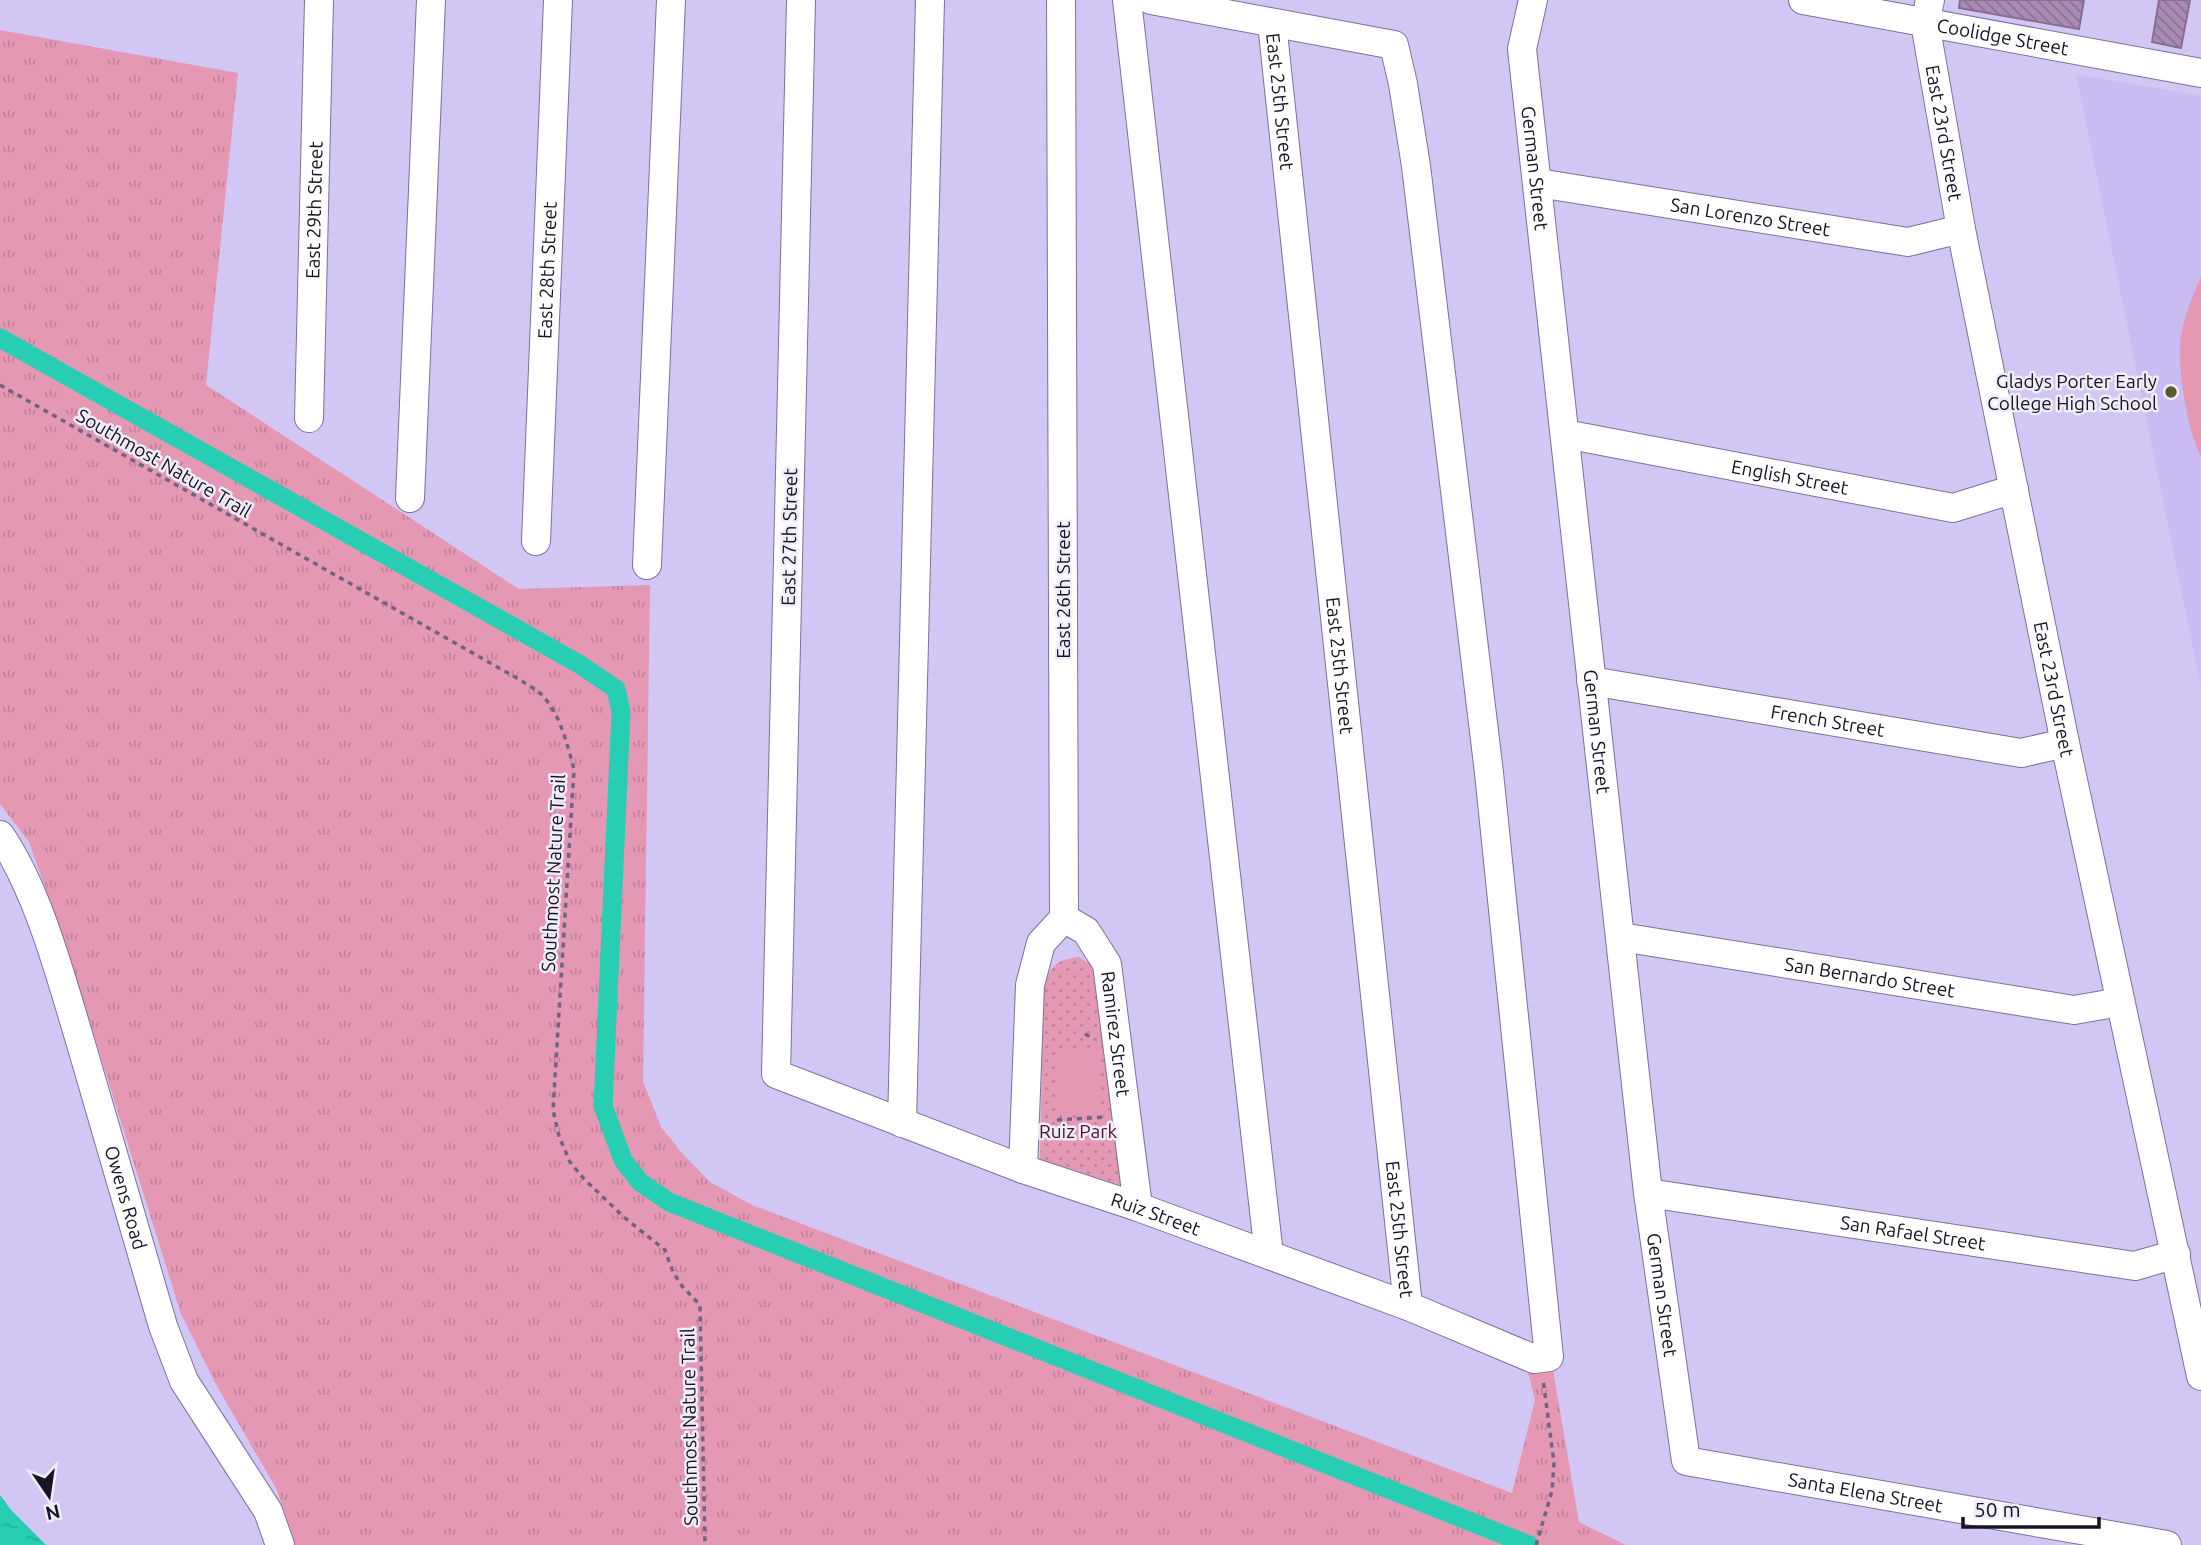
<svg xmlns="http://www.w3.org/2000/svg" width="2201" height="1545" font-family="Ubuntu,sans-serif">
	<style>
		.built { fill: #cabcf2 }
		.grass { fill: url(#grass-tufts) }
		.park { fill: url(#park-dots) }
		.pitch { fill: #e498b3 }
		.water { fill: url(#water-ripples) }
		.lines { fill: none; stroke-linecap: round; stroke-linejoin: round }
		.canal { stroke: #28ceb1; stroke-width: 19 }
		.building { fill: url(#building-back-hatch); stroke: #896d93; stroke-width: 2 }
		.minor-casing { stroke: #7c719c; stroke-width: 30 }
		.path { stroke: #6d6583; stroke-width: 3.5; stroke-dasharray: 5 5; stroke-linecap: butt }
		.minor { stroke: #fff; stroke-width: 28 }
		.poi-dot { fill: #545c2b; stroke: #f0edfb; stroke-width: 2.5 }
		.labels { text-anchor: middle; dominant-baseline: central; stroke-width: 5; stroke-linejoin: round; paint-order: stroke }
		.street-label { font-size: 19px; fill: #181324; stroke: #f0edfb }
		.poi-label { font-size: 19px; fill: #181324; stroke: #f0edfb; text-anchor: end }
		.park-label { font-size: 19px; fill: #4e0e2c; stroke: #f0edfb }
	</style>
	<defs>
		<pattern id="grass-tufts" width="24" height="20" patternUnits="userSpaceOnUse" patternTransform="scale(1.75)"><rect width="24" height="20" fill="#e498b3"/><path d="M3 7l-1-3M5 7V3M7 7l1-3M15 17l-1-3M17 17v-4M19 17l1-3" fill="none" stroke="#c3829a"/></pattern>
		<pattern id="park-dots" width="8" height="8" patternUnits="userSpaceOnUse" patternTransform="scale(1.75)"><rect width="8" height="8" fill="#e498b3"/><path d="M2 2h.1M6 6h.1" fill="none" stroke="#c3829a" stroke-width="1.8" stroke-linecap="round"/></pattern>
		<pattern id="water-ripples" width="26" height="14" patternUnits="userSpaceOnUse" patternTransform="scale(1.75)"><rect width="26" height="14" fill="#28ceb1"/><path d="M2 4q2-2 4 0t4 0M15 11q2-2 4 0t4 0" fill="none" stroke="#23b098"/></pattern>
		<pattern id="building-back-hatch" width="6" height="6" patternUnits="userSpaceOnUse" patternTransform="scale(1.75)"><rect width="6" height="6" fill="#a98cb4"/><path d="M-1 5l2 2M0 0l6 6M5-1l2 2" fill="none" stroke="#897192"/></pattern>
	</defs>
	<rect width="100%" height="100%" fill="#d2c6f5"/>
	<path class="built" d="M2076 74 2201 96V687Z"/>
	<path class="grass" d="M0 30 238 73 206 385 519 589 650 585 643 1081 661 1127 682 1153 710 1182 752 1205 1512 1493 1535 1400 1527 1368 1552 1364 1579 1522 1626 1545H295L277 1490 218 1388 181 1314 73 968 29 842 0 804Z"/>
	<path class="park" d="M1079 957 1091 965 1098 975 1121 1185 1040 1159 1043 1002C1046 975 1048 960 1079 957Z"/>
	<path class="pitch" d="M2201 277V456C2188 434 2178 371 2180 344 2182 322 2192 297 2201 277Z
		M1058 1048H1098L1097 1115H1057Z"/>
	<path class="water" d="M0 1495 11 1510 46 1545H0Z"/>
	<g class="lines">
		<path class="canal" d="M0 338 579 664 616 689 621 712 603 1106 623 1160 640 1182 669 1202 1529 1545"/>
	</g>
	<path class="building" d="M1960 0H2084L2079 29 1959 8Z
		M2159 0H2190L2181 48 2152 42Z"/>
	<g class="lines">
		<g class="minor-casing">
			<g id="minor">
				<path id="s1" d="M801 0 776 1074 1023 1169 1138 1207 1408 1306 1534 1359 1549 1357 1489 773 1416 166 1403 84 1394 45 1151 0"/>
				<path d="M1127 0 1269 1255"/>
				<path id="s2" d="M1533 0 1522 49 1648 1193 1686 1461 2167 1545"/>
				<path id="s3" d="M1803 0 2201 73"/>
				<path id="s4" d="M1930 0 1925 23 1961 229 2065 743 2201 1376"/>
				<path id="s5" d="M1272 23 1408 1306"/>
				<path id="s6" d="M1538 183 1908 242 1961 229"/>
				<path id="s7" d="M309 418 319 0"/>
				<path id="s8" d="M1565 434 1953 508 2014 489"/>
				<path d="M410 498 431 0"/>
				<path id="s9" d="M536 541 558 0"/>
				<path d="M647 565 671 0"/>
				<path id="s10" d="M1591 681 2021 753 2065 743"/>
				<path id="s11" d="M0 835C39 892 61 978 81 1044 109 1138 136 1232 163 1326L184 1381 268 1511 280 1545"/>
				<path id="s12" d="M1064 918 1086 931 1107 964 1138 1207"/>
				<path id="s13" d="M1621 937 2074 1010 2120 1002"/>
				<path d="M902 1123 930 0"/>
				<path d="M1023 1169 1030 985 1041 943 1064 918 1061 0"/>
				<path id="s14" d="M1648 1193 2135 1266 2176 1254"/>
			</g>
		</g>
		<path class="path" d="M0 385 522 681C527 685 535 689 540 693 560 712 567 744 574 769L553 1110 559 1136 570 1162 584 1179 625 1218 665 1250 673 1272 682 1286 700 1305 705 1545
			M1085 1034 1094 1039
			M1057 1120 1105 1117
			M1536 1545 1552 1491 1554 1463 1543 1379"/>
		<use href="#minor" class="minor"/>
	</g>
	<circle class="poi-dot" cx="2171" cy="392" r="7"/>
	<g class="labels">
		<g class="street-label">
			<text stroke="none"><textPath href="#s3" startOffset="203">Coolidge Street</textPath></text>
			<text stroke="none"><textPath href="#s5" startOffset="79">East 25th Street</textPath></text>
			<text stroke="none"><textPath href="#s4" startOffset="135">East 23rd Street</textPath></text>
			<text stroke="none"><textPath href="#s2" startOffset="170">German Street</textPath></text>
			<text stroke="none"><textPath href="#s7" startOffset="208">East 29th Street</textPath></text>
			<text stroke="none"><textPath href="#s6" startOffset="215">San Lorenzo Street</textPath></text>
			<text stroke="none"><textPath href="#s9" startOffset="271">East 28th Street</textPath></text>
			<text transform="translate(164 463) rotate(30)">Southmost Nature Trail</text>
			<text stroke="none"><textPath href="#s8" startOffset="229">English Street</textPath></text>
			<text transform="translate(789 537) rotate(-89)">East 27th Street</text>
			<text transform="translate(1063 590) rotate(-90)">East 26th Street</text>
			<text stroke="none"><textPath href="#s5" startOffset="646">East 25th Street</textPath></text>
			<text stroke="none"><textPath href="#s4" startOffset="702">East 23rd Street</textPath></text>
			<text stroke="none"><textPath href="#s10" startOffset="240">French Street</textPath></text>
			<text stroke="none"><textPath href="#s2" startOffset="737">German Street</textPath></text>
			<text transform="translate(553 873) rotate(-87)">Southmost Nature Trail</text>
			<text stroke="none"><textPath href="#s13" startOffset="252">San Bernardo Street</textPath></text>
			<text stroke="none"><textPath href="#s12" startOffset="135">Ramirez Street</textPath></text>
			<text stroke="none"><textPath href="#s11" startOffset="385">Owens Road</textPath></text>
			<text stroke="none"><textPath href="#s1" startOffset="1479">Ruiz Street</textPath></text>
			<text stroke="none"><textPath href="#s5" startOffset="1213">East 25th Street</textPath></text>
			<text stroke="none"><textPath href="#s14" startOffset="268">San Rafael Street</textPath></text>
			<text stroke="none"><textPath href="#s2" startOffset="1304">German Street</textPath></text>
			<text transform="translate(689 1427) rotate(-91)">Southmost Nature Trail</text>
			<text stroke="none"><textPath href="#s2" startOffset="1654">Santa Elena Street</textPath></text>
		</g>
		<g class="poi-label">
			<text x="2157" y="381">Gladys Porter Early<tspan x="2157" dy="22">College High School</tspan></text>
		</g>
		<g class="park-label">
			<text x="1078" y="1131">Ruiz Park</text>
		</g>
	</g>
	<g transform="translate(49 1496) rotate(167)" stroke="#f0edfb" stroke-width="5" paint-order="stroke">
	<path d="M0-5L12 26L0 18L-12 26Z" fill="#181324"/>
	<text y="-10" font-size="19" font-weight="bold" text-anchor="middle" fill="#181324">N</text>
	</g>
	<path d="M1963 1517v10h136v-10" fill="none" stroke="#181324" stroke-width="3.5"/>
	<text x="1974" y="1517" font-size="21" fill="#181324" stroke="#f0edfb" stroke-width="5" paint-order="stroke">50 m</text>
</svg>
